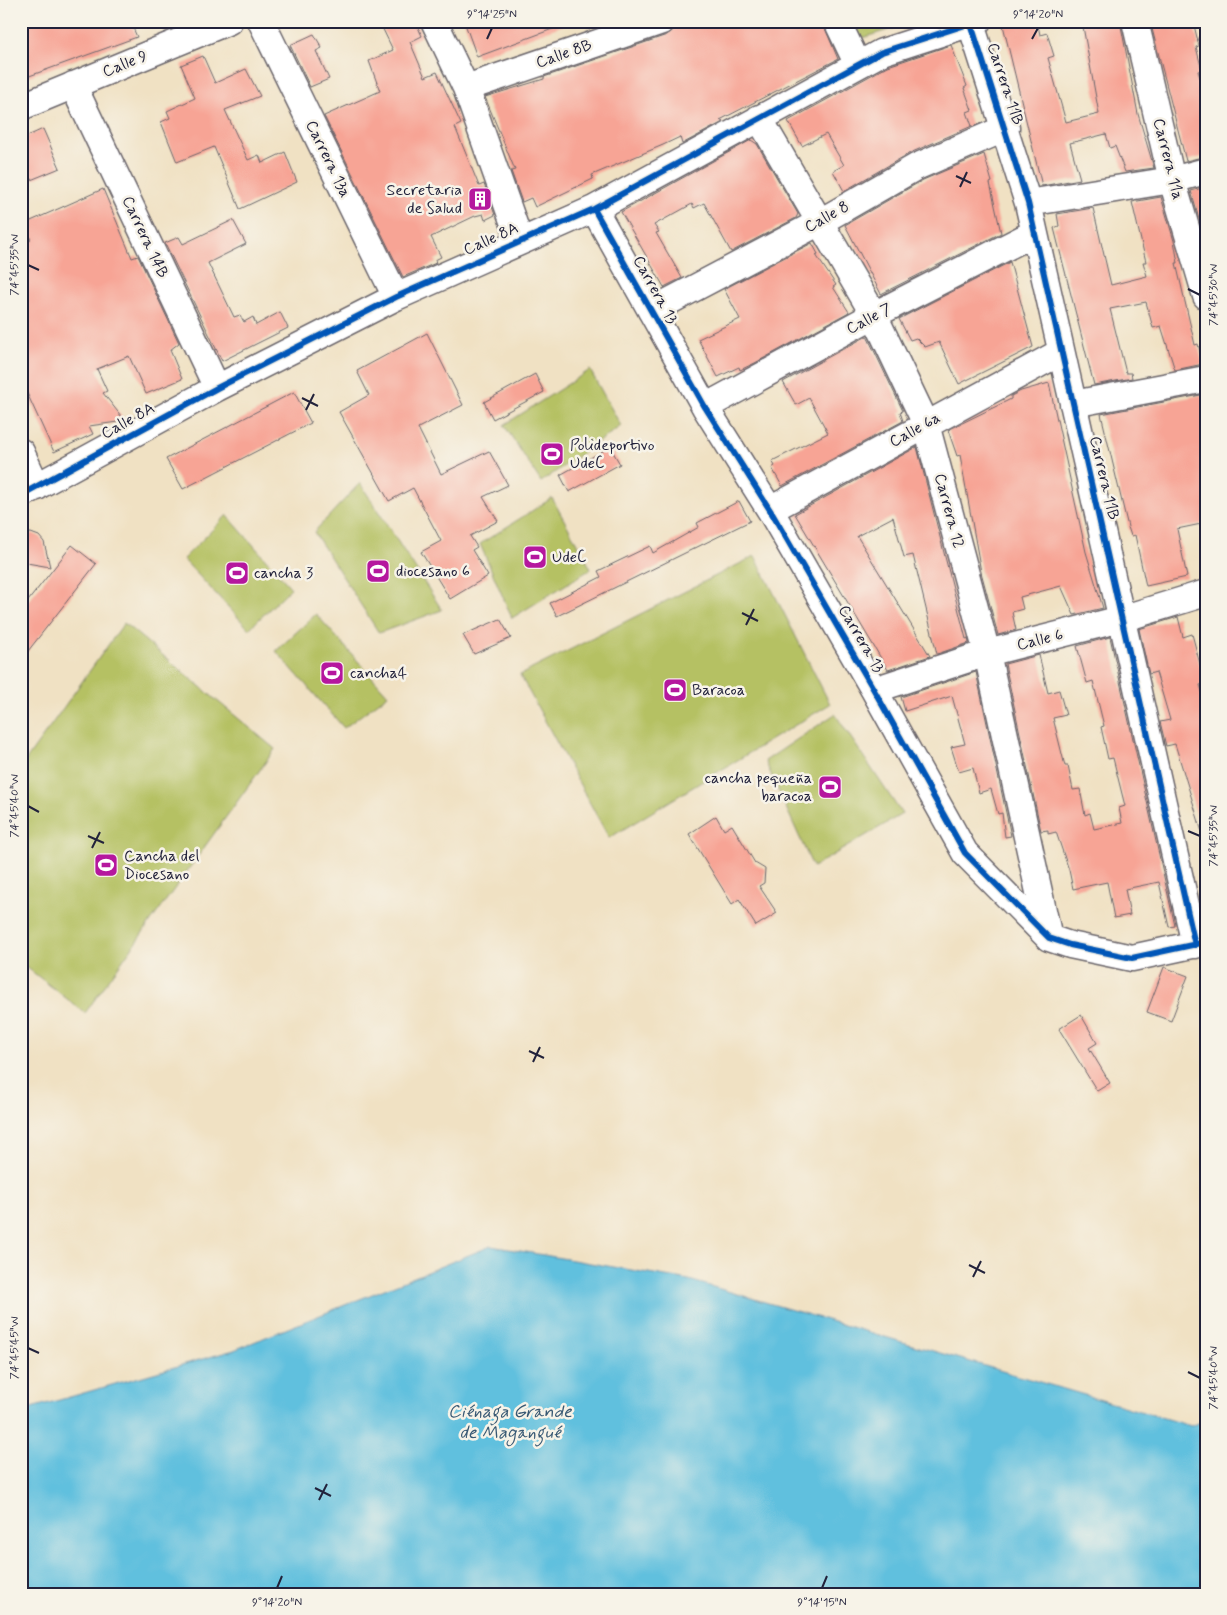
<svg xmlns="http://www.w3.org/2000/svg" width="1227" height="1615" font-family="Mynerve,sans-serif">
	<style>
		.green { fill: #b5c163; stroke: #6c724f }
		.water { fill: #60c0de; stroke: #41718c }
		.building { fill: #f7a495 }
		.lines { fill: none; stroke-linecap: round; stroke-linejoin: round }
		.minor-casing { stroke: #6a656b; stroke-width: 29 }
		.minor { stroke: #fff; stroke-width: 26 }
		.cycleway-casing { stroke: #f7f3e8; stroke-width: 9 }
		.cycleway { stroke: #0057b8; stroke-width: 6 }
		.ticks { fill: none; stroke: #22223b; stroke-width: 2 }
		.labels { text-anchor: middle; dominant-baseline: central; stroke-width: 5; stroke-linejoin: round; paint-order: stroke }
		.street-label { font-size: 16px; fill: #22223b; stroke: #f7f3e8 }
		.poi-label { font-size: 16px; fill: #22223b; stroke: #f7f3e8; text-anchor: start }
		.water-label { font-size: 18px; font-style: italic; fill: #385974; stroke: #f7f3e8 }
		.neatline { fill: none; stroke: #22223b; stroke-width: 2 }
		.ticks-label { font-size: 12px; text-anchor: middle; fill: #22223b }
	</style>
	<rect width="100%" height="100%" fill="#f7f3e8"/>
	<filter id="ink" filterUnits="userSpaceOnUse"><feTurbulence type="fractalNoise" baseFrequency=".02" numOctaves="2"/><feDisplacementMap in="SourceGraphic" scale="10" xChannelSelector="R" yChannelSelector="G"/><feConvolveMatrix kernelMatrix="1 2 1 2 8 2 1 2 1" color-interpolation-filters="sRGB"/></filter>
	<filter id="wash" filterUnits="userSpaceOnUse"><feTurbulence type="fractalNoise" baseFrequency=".0096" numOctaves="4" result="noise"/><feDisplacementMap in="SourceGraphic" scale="20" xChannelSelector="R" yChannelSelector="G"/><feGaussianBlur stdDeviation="1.12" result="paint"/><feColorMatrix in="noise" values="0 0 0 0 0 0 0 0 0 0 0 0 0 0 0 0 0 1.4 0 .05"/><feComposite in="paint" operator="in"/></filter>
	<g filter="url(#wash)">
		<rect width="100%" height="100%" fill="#f0e1c3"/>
		<path class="green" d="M846 21H918L855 40Z
			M590 370 621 426 541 482 504 425Z
			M360 483 442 610 379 633 314 532Z
			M552 498 591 569 512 618 480 544Z
			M227 515 291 588 249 629 183 559Z
			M755 556 830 704 609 838 520 675Z
			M316 614 388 695 344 728 276 651Z
			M124 623 275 749 85 1013 21 963V767Z
			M835 714 902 814 813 867 765 761Z"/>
		<path class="water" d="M491 1246 689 1280 1191 1426 1206 1419V1594H21V1411L234 1350Z"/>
		<g id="blocks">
			<path class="building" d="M36 21H130L137 37 21 79V28Z
				M379 21H415L422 36 410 42 425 77 437 72 461 124 455 127 479 186 484 184 495 215 485 220 483 214 475 216 431 237 441 257 435 260 436 263 403 277 324 116 380 91 369 61 393 50Z
				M464 21H565L566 24 477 57Z
				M702 21H822L838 59 720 120 723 122 682 144 680 137 663 145 592 175 593 179 535 207 531 198 522 202 511 171 515 170 485 97 544 79V77L667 35 674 29Z
				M1002 21H1037L1040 35 1047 33 1054 56 1048 58 1066 122 1099 114 1082 21H1120L1138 114 1154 168 1125 172 1115 146 1110 148 1106 134 1070 143 1080 179 1042 186Z
				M1150 21H1193L1199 46 1196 47 1202 70 1198 71 1206 98V156L1186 161Z
				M314 34 322 48 316 51 329 79 310 87 290 45Z
				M951 45 967 86 964 88 972 110 967 112 972 126 910 153 844 191 833 171 844 165 826 134 802 146 788 121 888 66Z
				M203 56 215 83 246 69 260 96 225 110 248 160 259 155 262 163 285 152 297 182 240 209 214 147 177 162 161 122 170 118 167 111 195 98 181 65Z
				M43 129 60 168 21 184V139Z
				M751 140 757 144 798 214 796 218 731 252 704 203 694 208 692 204 654 225 659 232 656 233 682 278 664 287 621 212Z
				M984 154 992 182 990 183 1001 233 881 294 845 225 923 180Z
				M1206 187V232L1203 233 1191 191Z
				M103 189 132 258 138 256 179 343 170 350 182 379 146 394 129 356 97 369 107 391 103 393 125 421 89 426 93 434 54 452 21 380V244L31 240 24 224Z
				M1161 197 1174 241 1178 263H1176L1195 345 1198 344 1203 364 1175 370 1161 326 1153 328 1146 302 1110 309 1126 373H1131L1132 378 1094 385 1054 228 1059 226 1057 214 1093 208 1111 285 1147 276 1143 262H1146L1132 202Z
				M233 220 246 244 208 263 234 317 240 315 244 322 253 317 256 325 280 312 288 328 222 361 165 243 179 237 183 244Z
				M812 243 818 254 816 255 836 285 833 287 849 312 755 363 740 370 739 367 718 377 698 339 740 319 724 289Z
				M1010 262 1033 347 959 384 939 342 925 347 916 338 910 340 899 319Z
				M427 333 463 405 418 428 441 474 489 451 508 485 483 497 498 521 470 536 477 547 472 550 488 576 450 599 421 552 441 541 413 488 389 501 339 412 369 395 357 371Z
				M867 336 903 411 900 412 903 421 782 486 772 468 775 466 772 461 828 433 809 398 796 405 783 382Z
				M535 374 544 392 493 419 484 402Z
				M1049 383 1086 552 1103 608 1074 615 1061 586 1020 597 1023 609 1012 612 1016 630 998 635 981 572 960 455 957 456 948 430 1011 399V396L1021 391Z
				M294 392 311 423 183 489 166 459Z
				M1206 394V523L1177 529 1187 577 1146 586 1135 535 1131 536 1128 527 1101 414Z
				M610 447 620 464 569 492 560 475Z
				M917 447 966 639 968 638 969 643 937 654 913 555 904 557 893 517 857 536 930 656 888 670 795 514Z
				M739 501 750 521 557 616 550 603 601 577 598 571 650 546 653 553 699 527 697 523Z
				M31 533 39 536 44 542 50 567 21 562V534Z
				M72 545 96 564 21 660V610Z
				M1178 617 1183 637 1192 634 1205 683 1200 685 1206 705V832H1202L1175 744 1166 746 1160 722 1170 720 1156 672 1149 674 1139 629Z
				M500 619 511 638 474 654 463 635Z
				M1110 637 1175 926 1169 927 1159 882 1125 889 1130 915 1114 918 1107 882 1073 889 1069 870 1056 832 1048 834V830L1041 831 1005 664 1039 655 1048 693 1059 690 1066 715 1053 718 1065 766H1068L1073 790 1080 789 1085 815 1090 813 1094 829 1122 823 1119 808 1125 806 1113 758 1108 759 1101 727 1104 726 1093 681 1087 683 1077 646Z
				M976 672 1011 836 1005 837 1002 813 998 814 991 789 979 793 973 768 959 772 951 747 965 744 952 696 905 711 901 697Z
				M716 816 724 830 732 825 755 863 765 869 764 883 759 886 777 913 756 926 739 899 732 904 689 834Z
				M1164 967 1188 976 1171 1021 1147 1012Z
				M1081 1015 1097 1043 1089 1048 1110 1083 1097 1091 1059 1029Z"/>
		</g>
	</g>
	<g filter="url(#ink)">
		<use href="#blocks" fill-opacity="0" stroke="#6a656b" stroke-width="1"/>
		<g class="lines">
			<g class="minor-casing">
				<path id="minor" d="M261 21 396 297
					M434 21 466 88 520 241
					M837 21 858 65
					M970 21 1028 203 1195 945
					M1135 21 1172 180 1206 296
					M73 85 217 388
					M466 88 662 21
					M21 107 229 21
					M759 118 874 315 926 424 987 653 1049 938
					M1028 203 1172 180 1206 171
					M594 209 705 407 770 510 874 690 965 853 1049 938 1070 945 1132 958 1206 942
					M651 311 820 222 916 167 1006 128
					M1073 404 1206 379
					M705 407 874 315 1034 233
					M21 452 37 487
					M21 495 217 388 396 297 594 209 882 52 978 21
					M770 510 1061 352
					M874 690 987 653 1121 619 1206 593"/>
			</g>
			<use href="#minor" class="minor"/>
			<g class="cycleway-casing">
				<path id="cycleway" d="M970 21 1028 203 1195 945
					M594 209 705 407 770 510 874 690 965 853 1049 938 1070 945 1132 958 1206 942
					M21 495 217 388 396 297 594 209 882 52 978 21"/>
			</g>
			<use href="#cycleway" class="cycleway"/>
		</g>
	</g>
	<path class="ticks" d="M487 39 492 28M1032 39 1038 28M956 176 971 183M960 187 967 172M28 265 39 270M1188 289 1200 295M302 398 318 406M306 410 314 394M742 613 758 621M746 625 754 609M28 806 39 812M1188 831 1200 836M88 836 104 843M92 848 100 832M529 1051 544 1058M533 1062 540 1047M969 1265 985 1273M973 1277 981 1261M28 1348 39 1353M1188 1372 1200 1378M315 1488 331 1496M319 1500 327 1484M277 1588 282 1576M822 1588 827 1576"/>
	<defs>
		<g id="building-square" transform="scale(1.25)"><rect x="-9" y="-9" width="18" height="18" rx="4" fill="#b5179e" stroke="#f7f3e8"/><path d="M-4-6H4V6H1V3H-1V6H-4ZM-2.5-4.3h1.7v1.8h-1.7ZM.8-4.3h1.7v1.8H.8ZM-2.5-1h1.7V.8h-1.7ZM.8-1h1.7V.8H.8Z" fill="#fff"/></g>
		<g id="stadium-square" transform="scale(1.25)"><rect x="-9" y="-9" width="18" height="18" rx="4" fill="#b5179e" stroke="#f7f3e8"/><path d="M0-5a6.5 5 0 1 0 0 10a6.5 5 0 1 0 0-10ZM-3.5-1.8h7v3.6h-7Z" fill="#fff"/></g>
	</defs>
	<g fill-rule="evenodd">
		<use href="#building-square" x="480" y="199"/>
		<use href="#stadium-square" x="552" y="454"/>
		<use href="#stadium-square" x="535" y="557"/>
		<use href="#stadium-square" x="378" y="571"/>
		<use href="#stadium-square" x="237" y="573"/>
		<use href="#stadium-square" x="332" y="673"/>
		<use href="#stadium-square" x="675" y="690"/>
		<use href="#stadium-square" x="830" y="787"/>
		<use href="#stadium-square" x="106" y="865"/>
	</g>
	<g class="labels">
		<g class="street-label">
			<text transform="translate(564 54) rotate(-19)">Calle 8B</text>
			<text transform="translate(125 64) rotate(-22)">Calle 9</text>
			<text transform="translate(1005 84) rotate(72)">Carrera 11B</text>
			<text transform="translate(328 159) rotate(64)">Carrera 13a</text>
			<text transform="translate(1168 159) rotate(76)">Carrera 11a</text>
			<text transform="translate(827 217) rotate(-29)">Calle 8</text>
			<text transform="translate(145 237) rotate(65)">Carrera 14B</text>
			<text transform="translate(491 239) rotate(-24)">Calle 8A</text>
			<text transform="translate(655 290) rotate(61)">Carrera 13</text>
			<text transform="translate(869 319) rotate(-28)">Calle 7</text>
			<text transform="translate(128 421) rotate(-29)">Calle 8A</text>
			<text transform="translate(915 430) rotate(-29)">Calle 6a</text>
			<text transform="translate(1104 478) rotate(77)">Carrera 11B</text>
			<text transform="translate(949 511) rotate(75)">Carrera 12</text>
			<text transform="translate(861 639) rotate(60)">Carrera 13</text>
			<text transform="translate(1040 640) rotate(-14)">Calle 6</text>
		</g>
		<g class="poi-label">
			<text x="462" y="190" text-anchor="end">Secretaria<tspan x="462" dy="18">de Salud</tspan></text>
			<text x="570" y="445">Polideportivo<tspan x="570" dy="18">UdeC</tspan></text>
			<text x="552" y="557">UdeC</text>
			<text x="396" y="571">diocesano 6</text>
			<text x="254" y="573">cancha 3</text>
			<text x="350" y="673">cancha4</text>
			<text x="692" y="690">Baracoa</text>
			<text x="812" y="778" text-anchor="end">cancha pequeña<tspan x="812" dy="18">baracoa</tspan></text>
			<text x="124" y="856">Cancha del<tspan x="124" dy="18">Diocesano</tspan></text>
		</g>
		<g class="water-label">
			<text x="510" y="1412">Ciénaga Grande<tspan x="510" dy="21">de Magangué</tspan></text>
		</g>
	</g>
	<rect width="1227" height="1615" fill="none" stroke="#f7f3e8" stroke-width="55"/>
	<rect x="28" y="28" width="1172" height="1560" class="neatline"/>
	<g class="ticks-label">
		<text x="492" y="18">9°14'25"N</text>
		<text x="1038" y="18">9°14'20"N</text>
		<text transform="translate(14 265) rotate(-90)" y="4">74°45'35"W</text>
		<text transform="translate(1213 295) rotate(-90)" y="4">74°45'30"W</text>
		<text transform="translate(14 806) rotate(-90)" y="4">74°45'40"W</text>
		<text transform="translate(1213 836) rotate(-90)" y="4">74°45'35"W</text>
		<text transform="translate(14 1348) rotate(-90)" y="4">74°45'45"W</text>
		<text transform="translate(1213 1378) rotate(-90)" y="4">74°45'40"W</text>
		<text x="277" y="1606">9°14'20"N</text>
		<text x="822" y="1606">9°14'15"N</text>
	</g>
</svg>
